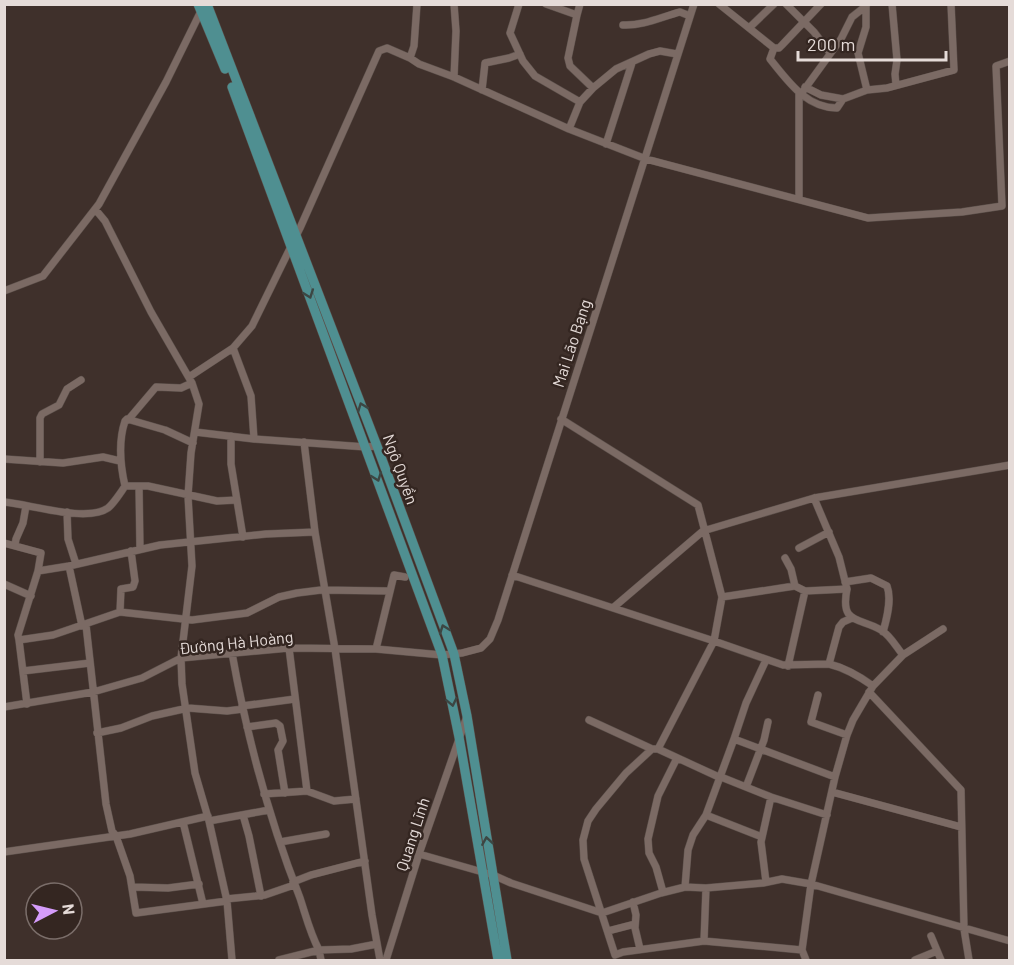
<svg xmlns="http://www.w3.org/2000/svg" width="1014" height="965" font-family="Barlow,sans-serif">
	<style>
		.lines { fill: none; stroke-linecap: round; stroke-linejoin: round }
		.minor-casing { stroke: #5b4f4a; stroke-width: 8 }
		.major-casing { stroke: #5b4f4a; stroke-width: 10 }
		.minor { stroke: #7b6a64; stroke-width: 7 }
		.major { stroke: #4f8f91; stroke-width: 9 }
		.oneway { stroke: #3c4643 }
		.labels { text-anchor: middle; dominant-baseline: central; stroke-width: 5; stroke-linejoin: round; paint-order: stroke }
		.street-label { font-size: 16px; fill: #e5dbd8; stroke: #342621 }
	</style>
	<rect width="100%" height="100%" fill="#3f302b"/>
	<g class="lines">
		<g class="minor-casing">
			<path id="minor" d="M417 4 414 46 410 58 419 64 454 77 569 129 646 159 868 218 962 212 1002 206 996 66 1010 61
				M519 4 510 33 523 61 535 76 580 102
				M546 4 577 15 580 4
				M719 4 774 48 770 59C788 81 806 108 837 108L843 99 867 90 887 88 954 70 951 4
				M786 4 814 32 830 53
				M892 4 897 60 895 74 896 85
				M866 5V27L858 53 867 90
				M623 25C643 26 661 17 680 12L690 16
				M749 28 774 4
				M774 48H779L782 45 821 4
				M454 77 456 31 454 4
				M805 87 821 95 843 99
				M593 88 616 69 649 54 660 51 677 54
				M482 90 485 63 509 58 520 54
				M799 92V199
				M801 94 841 39 852 17 866 6
				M569 129 580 102 593 88 570 66 568 58 577 15
				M606 144 632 63
				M95 209 105 221 151 312 192 383 199 404 191 453 188 496 192 566 181 658 182 684 195 773 209 821 269 810
				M4 291 43 276 99 204 166 82 201 11
				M233 348 252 326 300 228 379 51 387 48 410 58
				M189 377 233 348 251 396 254 439
				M561 419 698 505 722 597
				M128 420 156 387 181 388 192 383
				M195 432 254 439 366 447 377 446
				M231 436V464L243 537
				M304 442 315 532
				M4 459 63 463 103 457 120 461
				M40 462V418L42 414 59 405 67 389 81 380
				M125 486C120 464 118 442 125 421L127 419 165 430 193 443
				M139 486 140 549
				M814 498 839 557 847 589
				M4 502C29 504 87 523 108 508 113 504 122 491 125 486H148L217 501 237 500
				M67 512 68 539 76 564
				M4 543 41 553 38 571
				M15 545 16 539 23 523 26 506
				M799 548 829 532
				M785 558 791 569 795 586
				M512 575 714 641 722 597 788 587 795 586 805 591 847 589C840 624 858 617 881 630 890 635 897 648 903 655L873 686 853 720 847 735 835 777 811 884 802 950 806 960
				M845 582 871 578 887 586C892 599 887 618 883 632
				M4 584 31 596
				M614 607 703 531 814 498 1010 465
				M120 612 192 620 247 613 279 597 297 593 321 590 389 591
				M86 625 106 804 112 831 116 836 130 876 136 913 227 901
				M82 626 69 566 160 545 266 534 315 532 335 649 372 915 380 960
				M19 640 18 635 38 571 69 566
				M376 649 394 575 405 577
				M232 653C247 737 269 819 300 898 306 916 310 933 319 950L351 949 377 944
				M903 655 943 629
				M829 664 839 627 843 622 852 618
				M788 666 805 591
				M23 671 90 663
				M869 692 961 790 964 929 969 960
				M818 695 811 722 847 735
				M27 704 19 640 53 635 120 612 121 589 133 587 135 581 131 551
				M242 706 295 699
				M4 707 93 692 142 678 181 658 289 648 376 649 442 655 462 653 481 648 490 639 498 620 694 4
				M589 720 652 749
				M247 727 276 723 280 726 283 741 278 750 285 793
				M97 733 121 728 152 716 188 708 227 711 243 709
				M734 739 746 703 766 660
				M658 749 721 778
				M721 777 771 797 827 815
				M746 787 764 740 768 722
				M307 791 334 801 356 799
				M832 792 961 827
				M264 794 307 791 289 648
				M243 815 249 836 261 896
				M706 815 762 837
				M209 821 227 901 232 960
				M183 822 203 904
				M280 842 326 834
				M4 852 130 834 208 816
				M419 854 493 875 511 883 602 913 661 893 685 887 706 888 763 883 782 879 811 884 1010 941
				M293 882 311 875 365 861
				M766 882 761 842 771 797
				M133 887 168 888 199 884
				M685 887 688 850 693 835 706 815 734 739 835 777
				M663 892 656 867 649 853 648 839 658 796 677 758
				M226 899 265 895 294 885
				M633 902 636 915 635 928 640 949
				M608 931 635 924
				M931 936 941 960
				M704 941 706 888
				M802 950 704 941 623 952 615 955 584 859 583 840 588 821 596 809 626 773 652 749H658L714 641 783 665 829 664C846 668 859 676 873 686
				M279 960 319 950 321 960
				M386 960 419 854 467 716
				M915 960 937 951"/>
		</g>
		<g class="major-casing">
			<path id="major" d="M198 4 225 69
				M207 4 377 446 454 654 467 716 507 960
				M232 87 442 655 459 737 498 960"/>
		</g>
		<use href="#minor" class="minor"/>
		<use href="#major" class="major"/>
	</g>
	<defs><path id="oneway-chevron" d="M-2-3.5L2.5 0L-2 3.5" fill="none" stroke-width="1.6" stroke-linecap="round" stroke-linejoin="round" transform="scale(1.5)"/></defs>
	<g class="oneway">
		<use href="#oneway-chevron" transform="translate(309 294) rotate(70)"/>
		<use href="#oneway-chevron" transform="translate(362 407) rotate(-111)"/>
		<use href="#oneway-chevron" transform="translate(377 477) rotate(70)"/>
		<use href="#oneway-chevron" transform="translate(444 629) rotate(-110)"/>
		<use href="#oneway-chevron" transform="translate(452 702) rotate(78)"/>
		<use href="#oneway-chevron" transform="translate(487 841) rotate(-99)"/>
	</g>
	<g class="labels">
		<g class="street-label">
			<text transform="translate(571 343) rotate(-72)">Mai Lão Bạng</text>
			<text transform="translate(401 469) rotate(70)">Ngô Quyền</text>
			<text transform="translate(236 642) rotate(-6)">Đường Hà Hoàng</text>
			<text transform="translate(412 834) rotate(-72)">Quang Lĩnh</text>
		</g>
	</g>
	<rect width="1014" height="965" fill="none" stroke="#e5dbd8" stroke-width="12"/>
	<g transform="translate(54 911) rotate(83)"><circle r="28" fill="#342621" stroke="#7b6e6a" stroke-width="1.5"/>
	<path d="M0-4.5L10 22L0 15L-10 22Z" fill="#d59cfb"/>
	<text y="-9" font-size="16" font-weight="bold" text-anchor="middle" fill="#e5dbd8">N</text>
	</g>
	<path d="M798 51v9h148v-9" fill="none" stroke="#e5dbd8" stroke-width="3"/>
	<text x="807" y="51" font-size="18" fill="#e5dbd8" stroke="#342621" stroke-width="4.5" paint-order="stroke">200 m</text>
</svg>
